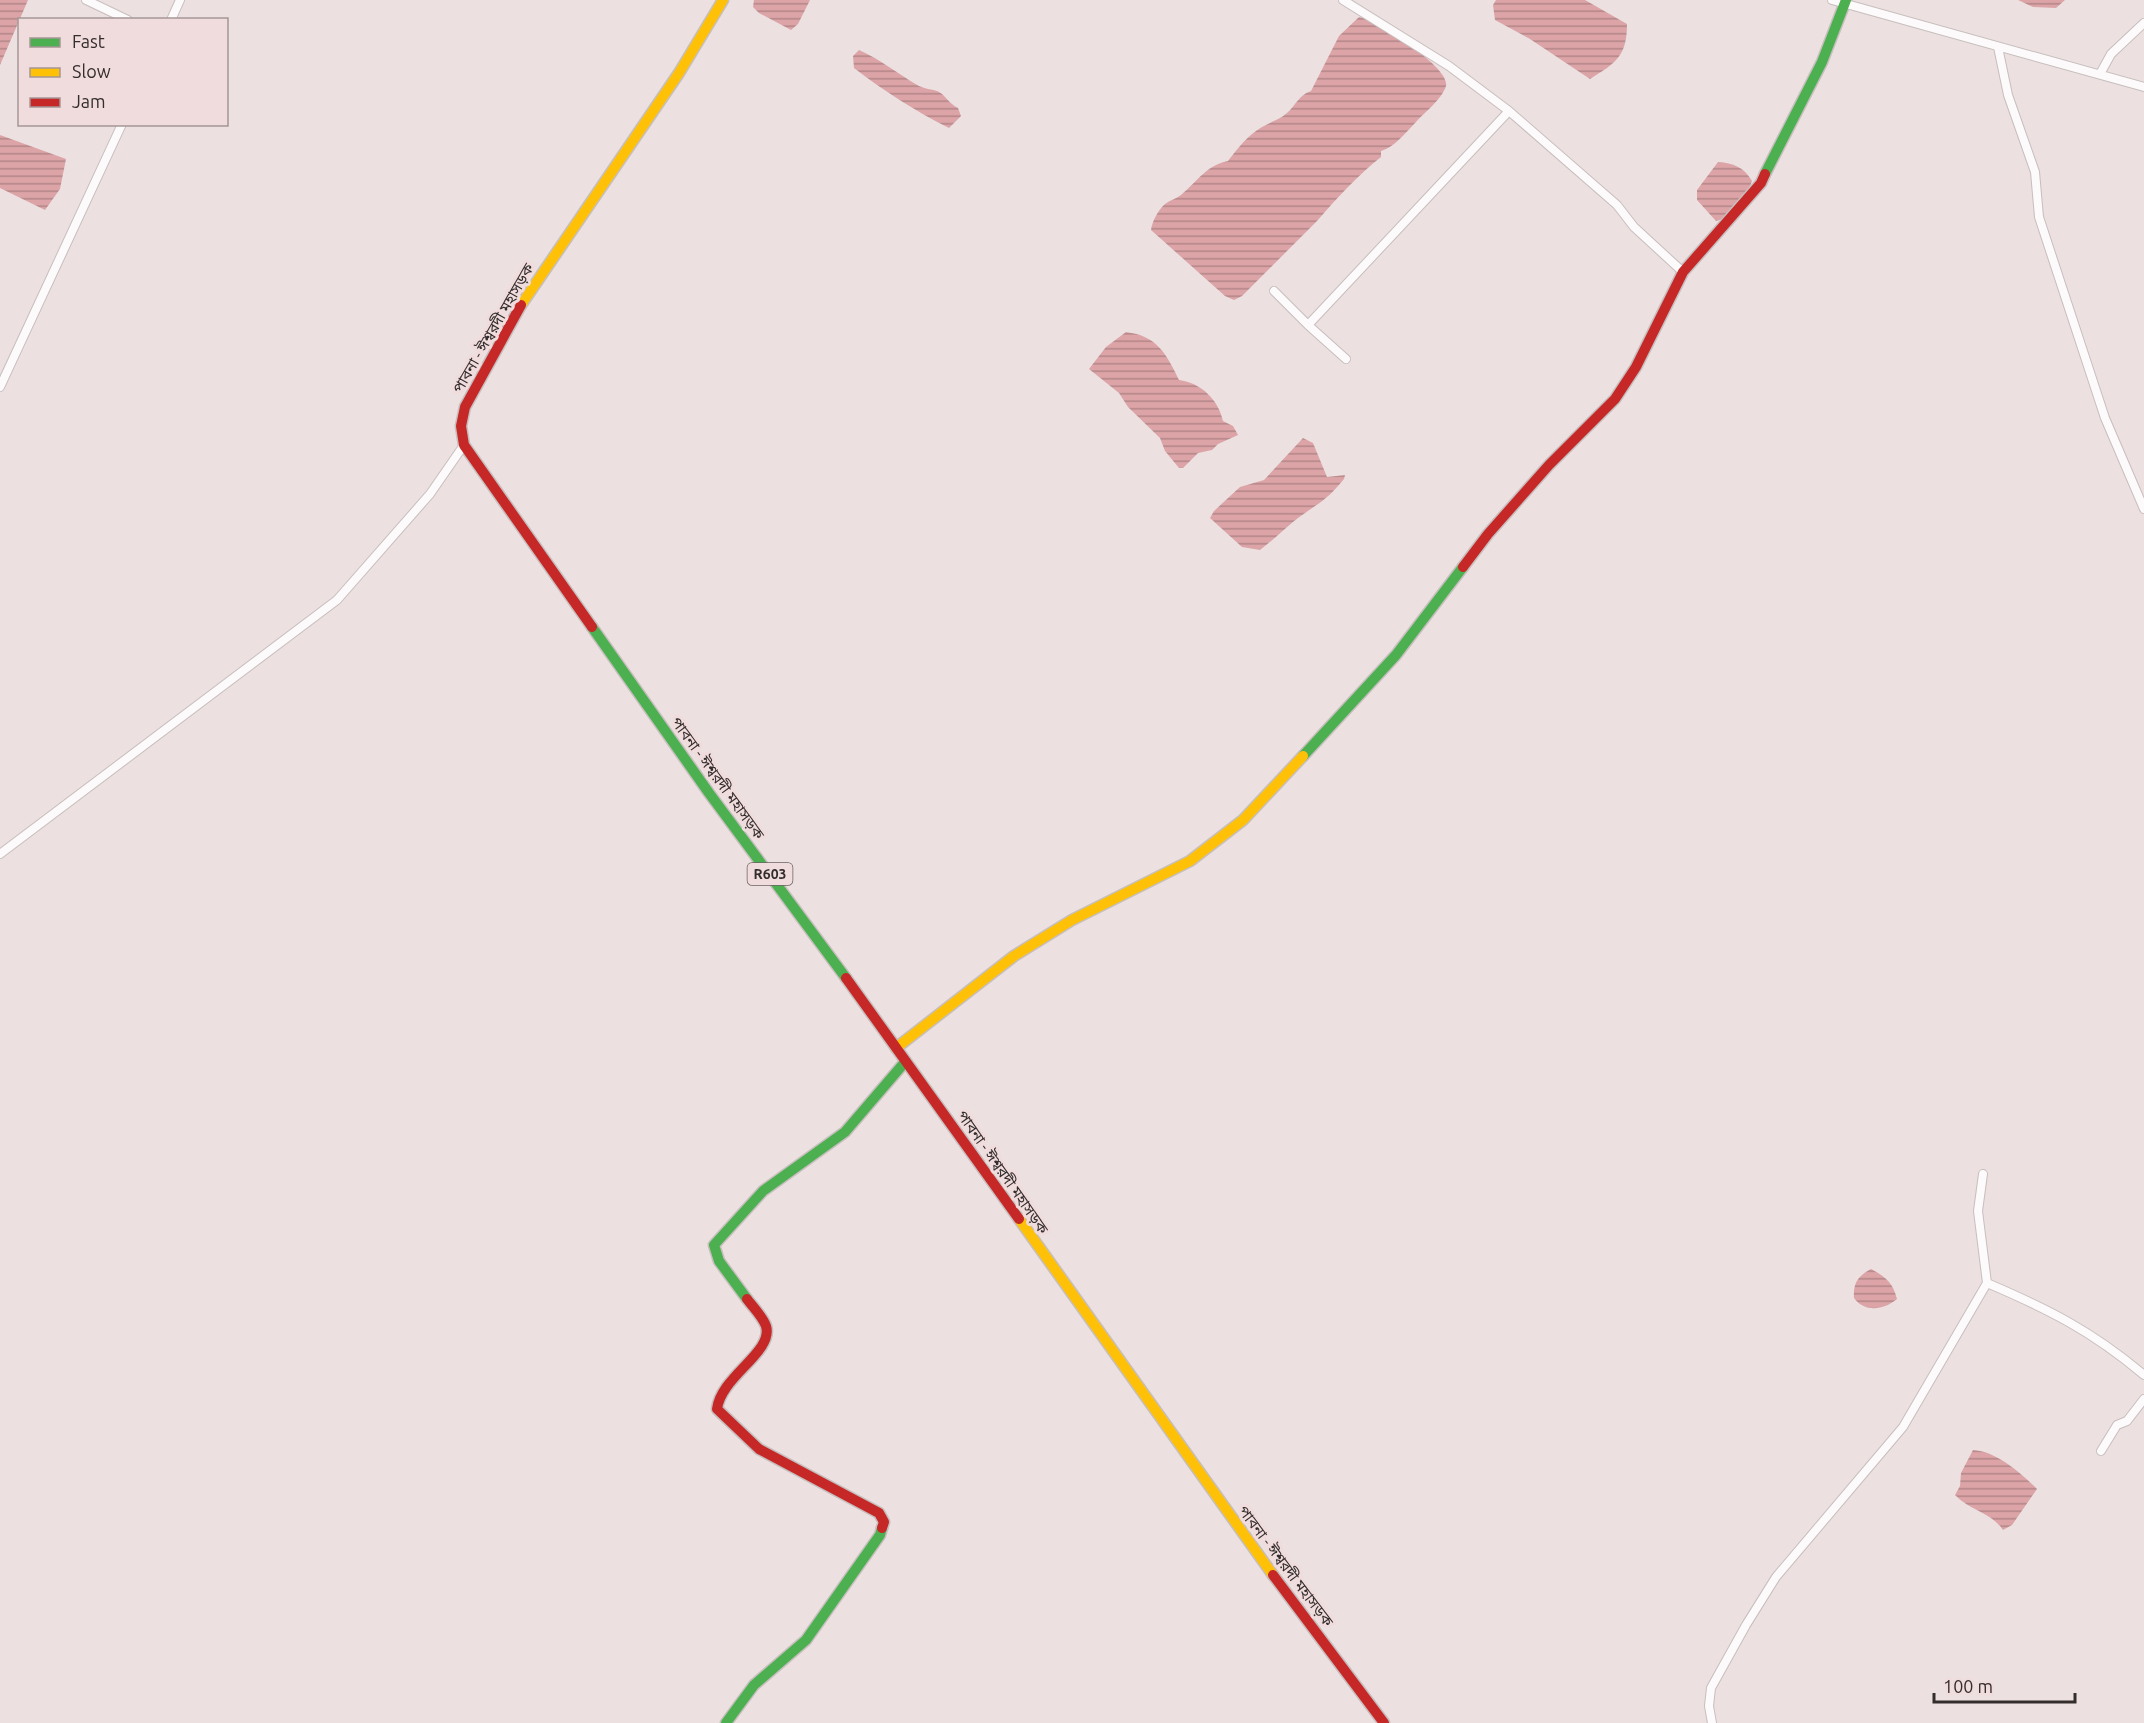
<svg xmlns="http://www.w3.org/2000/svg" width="2144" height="1723" font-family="Ubuntu,'Noto Sans Bengali',sans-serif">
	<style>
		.water { fill: url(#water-rules) }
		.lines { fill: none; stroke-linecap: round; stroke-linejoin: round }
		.street-casing { stroke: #c7bebe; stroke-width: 10 }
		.fast-casing { stroke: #c7bebe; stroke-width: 13 }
		.slow-casing { stroke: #c7bebe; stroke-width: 13 }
		.jam-casing { stroke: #c7bebe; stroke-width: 13 }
		.street { stroke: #fcfafa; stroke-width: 8 }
		.fast { stroke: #4caf50; stroke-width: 10 }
		.slow { stroke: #ffc107; stroke-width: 10 }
		.jam { stroke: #c62828; stroke-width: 10 }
		.labels { text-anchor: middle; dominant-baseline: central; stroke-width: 6; stroke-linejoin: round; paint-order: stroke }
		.shield { fill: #f0dcdc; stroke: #6c6262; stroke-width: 1.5 }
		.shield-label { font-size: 14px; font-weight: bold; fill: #342d2d }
		.street-label { font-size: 15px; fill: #342d2d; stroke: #f0dcdc }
	</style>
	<defs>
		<pattern id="water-rules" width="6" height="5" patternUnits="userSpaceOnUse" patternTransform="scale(1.5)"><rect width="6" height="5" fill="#dca4a7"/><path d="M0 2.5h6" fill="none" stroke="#b38688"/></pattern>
	</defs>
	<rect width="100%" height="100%" fill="#ece0e0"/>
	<path class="water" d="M0 0H28L0 65Z
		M754 0H810L798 24 791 30 759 13 753 7Z
		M1496 0H1585L1627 24C1627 56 1616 63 1590 79L1530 39 1495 20 1493 5Z
		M2018 0H2065L2056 8 2033 7Z
		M1359 17C1377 20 1451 68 1446 86 1442 99 1425 112 1416 122 1406 132 1395 147 1381 151V157C1359 174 1335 200 1317 221L1242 296 1234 300 1225 296 1151 230C1152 222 1158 210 1165 204 1170 200 1176 199 1181 195 1198 181 1205 166 1228 161 1238 148 1247 136 1262 127 1270 122 1279 120 1287 113 1296 105 1299 95 1311 91L1339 36Z
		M859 50C880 59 898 74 919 86 925 89 931 89 937 91 945 94 949 104 958 108L961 116 949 128C915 111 884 91 854 68L853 56Z
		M0 135 66 159 60 189 45 210 0 188Z
		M1718 162C1733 163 1744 167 1752 181 1748 193 1730 219 1716 221L1697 200V190Z
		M1126 332C1157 336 1166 353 1179 380 1201 383 1218 399 1223 421L1233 426 1238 435 1218 444 1212 450 1198 453 1183 468H1179L1165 451 1160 438 1128 407 1119 393 1089 369 1106 347Z
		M1303 438 1313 443 1327 477 1345 475 1344 479C1325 503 1314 505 1293 522 1281 532 1272 541 1260 550L1242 547 1210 518 1214 511 1240 487 1264 480Z
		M1871 1269C1886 1277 1893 1283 1897 1299 1884 1310 1865 1313 1854 1298 1853 1283 1858 1276 1871 1269Z
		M1973 1450C1996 1451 2021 1473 2037 1489L2012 1525 2003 1530C1992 1513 1969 1510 1955 1495L1960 1486 1961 1473Z"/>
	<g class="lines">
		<g class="street-casing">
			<path id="street" d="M86 0 128 20
				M1343 0 1449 66 1509 111 1617 205 1634 227 1683 272
				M1832 0 2144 87
				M171 20 180 0
				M1998 47 2008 95 2035 172 2039 217 2105 418 2144 509
				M2100 74 2111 54 2144 23
				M1274 291 1308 325
				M1346 359 1308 325 1509 111
				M0 387 122 124
				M0 854 337 600 430 494 464 445
				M1987 1283C2048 1309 2092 1331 2144 1375
				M2101 1451 2117 1425 2127 1421 2144 1399
				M1712 1723 1709 1706 1711 1688 1746 1625 1776 1577 1903 1427 1987 1283 1978 1211 1983 1174"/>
		</g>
		<g class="fast-casing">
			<path id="fast" d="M1765 174 1822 62 1846 0
				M592 627 709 793 846 978
				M1303 756 1396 655 1463 567
				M747 1299 719 1261 714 1245 763 1191 845 1132 905 1062
				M726 1723 754 1685 806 1640 880 1535 882 1528"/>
		</g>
		<g class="slow-casing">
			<path id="slow" d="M521 305 679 73 723 0
				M896 1048 1014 956 1072 920 1190 861 1243 820 1303 756
				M1019 1219 1273 1575"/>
		</g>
		<g class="jam-casing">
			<path id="jam" d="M521 305 465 407 461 426 464 445 592 627
				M1463 567 1488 534 1549 465 1615 399 1636 367 1683 272 1761 183 1765 174
				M846 978 1019 1219
				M747 1299C753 1307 763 1317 766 1326 774 1352 721 1376 717 1409L759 1449 879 1513 884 1522 882 1528
				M1273 1575 1384 1723"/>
		</g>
		<use href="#street" class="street"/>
		<use href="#fast" class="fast"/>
		<use href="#slow" class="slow"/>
		<use href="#jam" class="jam"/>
	</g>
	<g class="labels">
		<rect class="shield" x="747.5" y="863" width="45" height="22" rx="4.5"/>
		<g class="shield-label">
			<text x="770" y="874">R603</text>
		</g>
		<g class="street-label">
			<text transform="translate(493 328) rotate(-60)">পাবনা - ঈশ্বরদী মহাসড়ক</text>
			<text transform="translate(718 778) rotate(54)">পাবনা - ঈশ্বরদী মহাসড়ক</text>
			<text transform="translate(1003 1172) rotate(55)">পাবনা - ঈশ্বরদী মহাসড়ক</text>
			<text transform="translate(1286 1566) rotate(53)">পাবনা - ঈশ্বরদী মহাসড়ক</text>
		</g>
	</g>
	<rect x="18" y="18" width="210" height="108" fill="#f0dcdc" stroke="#a59696" stroke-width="1.5"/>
	<rect x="30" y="38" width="30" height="9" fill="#4caf50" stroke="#a59696" stroke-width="1.5"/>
	<text x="72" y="48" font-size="18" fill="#342d2d">Fast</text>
	<rect x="30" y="68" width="30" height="9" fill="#ffc107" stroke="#a59696" stroke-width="1.5"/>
	<text x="72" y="78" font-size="18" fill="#342d2d">Slow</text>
	<rect x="30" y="98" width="30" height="9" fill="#c62828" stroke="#a59696" stroke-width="1.5"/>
	<text x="72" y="108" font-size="18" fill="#342d2d">Jam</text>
	<path d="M1934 1693v9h141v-9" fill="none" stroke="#342d2d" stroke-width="3"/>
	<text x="1943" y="1693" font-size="18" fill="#342d2d" stroke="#f0dcdc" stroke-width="4.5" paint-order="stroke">100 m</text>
</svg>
